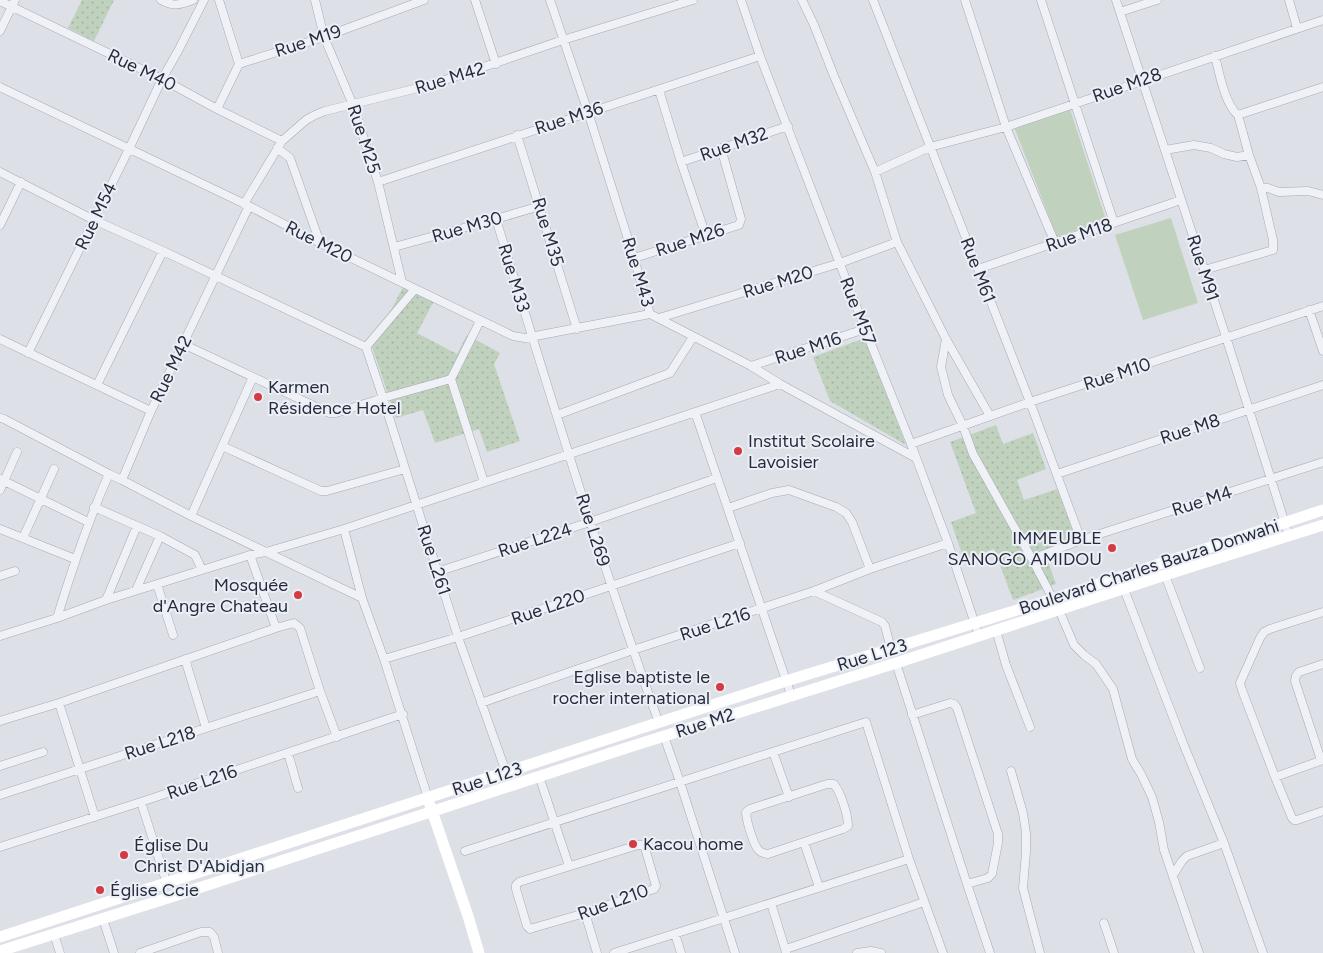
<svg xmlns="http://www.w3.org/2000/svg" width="1323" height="953" font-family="Figtree,sans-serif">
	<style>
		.grass { fill: url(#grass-dots) }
		.park { fill: #c0d2bd }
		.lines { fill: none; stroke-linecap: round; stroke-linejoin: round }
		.street-casing { stroke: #a6aab4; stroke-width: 9 }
		.street { stroke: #eff1f6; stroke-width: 8 }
		.secondary { stroke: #fff; stroke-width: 11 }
		.poi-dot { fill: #d43a42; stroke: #eceff5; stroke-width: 2 }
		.labels { text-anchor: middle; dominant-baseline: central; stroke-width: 4; stroke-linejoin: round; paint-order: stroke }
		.street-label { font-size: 18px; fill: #262c3e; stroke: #eceff5 }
		.poi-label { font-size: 18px; fill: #262c3e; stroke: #eceff5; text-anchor: start }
	</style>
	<defs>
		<pattern id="grass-dots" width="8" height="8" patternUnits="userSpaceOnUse" patternTransform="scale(1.25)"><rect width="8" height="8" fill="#c0d2bd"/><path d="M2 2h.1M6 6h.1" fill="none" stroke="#a5b4a4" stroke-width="1.8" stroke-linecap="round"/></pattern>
	</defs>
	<rect width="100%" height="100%" fill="#dde0e7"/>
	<path class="grass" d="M82 0H114L94 41 68 28Z
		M404 285 434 301 417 333 457 354 467 335 500 353 494 364 520 441 487 452 479 429 435 443 423 410 396 418 372 347Z
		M865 338 906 445 830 401 813 357Z
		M996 425 1003 444 1033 433 1046 469 1017 480 1024 500 1057 489 1078 544 1046 556 1056 584 1013 600 994 549 964 560 951 522 976 513 950 442Z"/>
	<path class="park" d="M1070 109 1106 220 1057 237 1014 127Z
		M1171 218 1198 303 1143 320 1115 235Z"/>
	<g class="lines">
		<g class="street-casing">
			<path id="street" d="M161 0C174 7 179 5 193 0
				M219 0 239 64
				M315 0 324 37 353 105 378 182 402 282
				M475 0 496 64
				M550 0 588 112 634 258 650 314 751 366 780 384 916 458
				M741 0 760 56 865 329 911 444 948 543 979 636
				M802 0 814 25 834 76 875 172 897 242 946 339 990 416
				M873 0 1030 402 1081 540
				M965 0 1006 127 1055 243
				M1041 0 1114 223
				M1116 0 1226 337 1289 536
				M1289 0 1297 28
				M0 1 162 79 217 109 282 141
				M1120 12 1157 0
				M0 31 15 0
				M1215 56C1219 72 1225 105 1238 115L1323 87
				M0 87 249 206 320 243 513 336 525 338 650 314
				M659 90 681 162 706 236
				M217 109 239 64 324 37 424 0
				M1238 115 1249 155 1261 188H1268L1279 192 1308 191 1323 195
				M517 135 577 329
				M277 148 290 158 320 243
				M1165 150 1194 145 1211 148 1224 154 1237 157 1249 155
				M681 162 788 126
				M0 172 94 220 163 251 366 347
				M875 172 930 147 1006 127 1323 20
				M378 182 760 56
				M244 204 282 141 306 120 315 115 325 111 430 85 563 40 693 0
				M496 219C548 388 599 557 659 723
				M0 225 21 182
				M394 247 496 219 540 206
				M634 258 739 225 741 219 721 148
				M978 269 1181 200
				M1204 270 1273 250V240L1261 188
				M1309 310 1323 351
				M659 318 840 263 897 242
				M0 339 151 411
				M946 339 941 367 948 395 963 426 973 454 1032 559 1053 599
				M183 344 325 411 330 413H336L383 398 451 379 480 321
				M366 347 383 398 458 637 506 772
				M366 347 415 289
				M28 353 129 149 162 79 178 51 204 0
				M751 366 865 329
				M451 379 484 482
				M97 385 163 251
				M695 412 791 695
				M557 415 670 373 693 337
				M0 418 4 419 109 474 122 480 191 516 362 598 384 659 428 798
				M911 444 1030 402 1323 306
				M222 446 321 491H327L405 469
				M1057 474 1323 385
				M0 479 88 522
				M122 480 151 411 249 206
				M0 490 17 452
				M94 507 160 536 195 555 202 570
				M728 508 772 493 789 490 836 507 846 513 852 522 870 569
				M191 516 253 377
				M0 529 75 559
				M344 529 362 598
				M23 538 54 469
				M250 555 276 628
				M1032 559 1081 540 1323 462
				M437 572 590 522 717 478
				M1165 575 1200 668
				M0 576 15 571
				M157 584 173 635
				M1124 589 1183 743 1224 843 1263 953
				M136 590 160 536
				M814 591 882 622 885 626 891 649
				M106 600 137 526
				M1059 610 1074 645 1084 655 1096 664 1113 689 1132 759 1141 774 1152 797 1159 822 1164 850 1199 953
				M1323 612 1270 629 1264 632 1260 638 1240 683 1242 690 1275 777 1292 818 1294 820H1297L1323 811
				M57 618C72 569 88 521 109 474
				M996 630 1006 665 1030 727
				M0 636 57 618 106 600 250 555 266 552 344 529 780 384
				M185 659 206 728
				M384 659 458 637 740 543
				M896 663 967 884 990 953
				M59 703 95 817
				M481 703 633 650 814 591 870 569 948 543
				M912 715 950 703 954 704 957 708 998 834V843L992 874 988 878 967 884
				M0 721 59 703 276 628 294 623 300 628 320 691 337 737
				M664 736 680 782 735 953
				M773 752 789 797
				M288 753 298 788
				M1321 760 1295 681 1296 676 1299 672 1323 664
				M0 766 43 752
				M1011 771 1023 813 1026 833V852L1023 888 1040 953
				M539 776 569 866
				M1275 777 1323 760
				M827 784H834C841 793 848 815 848 826L843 829 768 854C763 853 760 853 757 848 753 842 746 820 746 812L750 809Z
				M0 795 320 691
				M141 802 167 884
				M804 842 819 887
				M638 845H643L645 848 656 886 654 889 585 913 533 928 530 929 527 926 516 889V885L519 882Z
				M0 847 141 802 403 714
				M465 851 866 722 909 859 943 953
				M1173 875 1182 861 1187 856 1224 843
				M771 903 786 952
				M585 913 597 953
				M103 919 114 953
				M1104 923 1114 953
				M54 934 60 953
				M675 934 681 953
				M786 949 924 902
				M140 953 201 932H210L214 937 218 953
				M614 953 909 859
				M857 953 871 951 881 953"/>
		</g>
		<use href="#street" class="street"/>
		<path class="secondary" d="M430 805 468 916 479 953
			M0 937 786 681 1053 599 1323 510
			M0 951 171 897 623 749 896 663 1165 575 1323 525"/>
	</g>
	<g class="poi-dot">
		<circle cx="258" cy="397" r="5"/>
		<circle cx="738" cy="451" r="5"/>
		<circle cx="1112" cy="548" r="5"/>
		<circle cx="298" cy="595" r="5"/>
		<circle cx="720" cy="687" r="5"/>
		<circle cx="633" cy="844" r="5"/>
		<circle cx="124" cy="855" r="5"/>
		<circle cx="100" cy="890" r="5"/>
	</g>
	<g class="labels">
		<g class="street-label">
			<text transform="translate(308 41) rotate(-18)">Rue M19</text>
			<text transform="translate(142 70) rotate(26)">Rue M40</text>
			<text transform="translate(450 78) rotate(-17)">Rue M42</text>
			<text transform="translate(1127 85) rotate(-19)">Rue M28</text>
			<text transform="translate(569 118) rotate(-18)">Rue M36</text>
			<text transform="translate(364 139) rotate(72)">Rue M25</text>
			<text transform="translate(734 144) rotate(-19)">Rue M32</text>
			<text transform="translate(96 216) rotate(-64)">Rue M54</text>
			<text transform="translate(467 227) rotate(-16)">Rue M30</text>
			<text transform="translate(548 232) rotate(73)">Rue M35</text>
			<text transform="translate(1079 235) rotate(-19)">Rue M18</text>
			<text transform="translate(690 240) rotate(-18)">Rue M26</text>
			<text transform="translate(319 242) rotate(27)">Rue M20</text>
			<text transform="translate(1203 268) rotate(72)">Rue M91</text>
			<text transform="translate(978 270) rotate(69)">Rue M61</text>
			<text transform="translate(638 272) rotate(73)">Rue M43</text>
			<text transform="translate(514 278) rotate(73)">Rue M33</text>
			<text transform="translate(778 282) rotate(-17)">Rue M20</text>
			<text transform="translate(858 311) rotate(69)">Rue M57</text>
			<text transform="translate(808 348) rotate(-18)">Rue M16</text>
			<text transform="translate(171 369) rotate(-64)">Rue M42</text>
			<text transform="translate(1117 374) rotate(-18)">Rue M10</text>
			<text transform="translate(1190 429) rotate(-18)">Rue M8</text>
			<text transform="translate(1202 501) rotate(-18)">Rue M4</text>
			<text transform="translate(593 530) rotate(72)">Rue L269</text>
			<text transform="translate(535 540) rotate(-18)">Rue L224</text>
			<text transform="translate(434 560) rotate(72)">Rue L261</text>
			<text transform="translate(1149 567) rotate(-18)">Boulevard Charles Bauza Donwahi</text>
			<text transform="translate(548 607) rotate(-19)">Rue L220</text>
			<text transform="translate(715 624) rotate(-18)">Rue L216</text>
			<text transform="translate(872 655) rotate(-17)">Rue L123</text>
			<text transform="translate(705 723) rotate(-18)">Rue M2</text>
			<text transform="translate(160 743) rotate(-18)">Rue L218</text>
			<text transform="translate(487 779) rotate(-18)">Rue L123</text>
			<text transform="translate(202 782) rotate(-19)">Rue L216</text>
			<text transform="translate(613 902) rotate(-20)">Rue L210</text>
		</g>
		<g class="poi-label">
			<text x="268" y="387">Karmen<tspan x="268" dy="21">Résidence Hotel</tspan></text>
			<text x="748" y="441">Institut Scolaire<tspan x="748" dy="21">Lavoisier</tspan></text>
			<text x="1102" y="538" text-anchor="end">IMMEUBLE<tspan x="1102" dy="21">SANOGO AMIDOU</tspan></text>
			<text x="288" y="585" text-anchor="end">Mosquée<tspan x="288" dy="21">d'Angre Chateau</tspan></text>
			<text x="710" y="677" text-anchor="end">Eglise baptiste le<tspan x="710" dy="21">rocher international</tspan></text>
			<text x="643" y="844">Kacou home</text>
			<text x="134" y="845">Église Du<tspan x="134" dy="21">Christ D'Abidjan</tspan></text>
			<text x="110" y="890">Église Ccie</text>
		</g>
	</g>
</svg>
